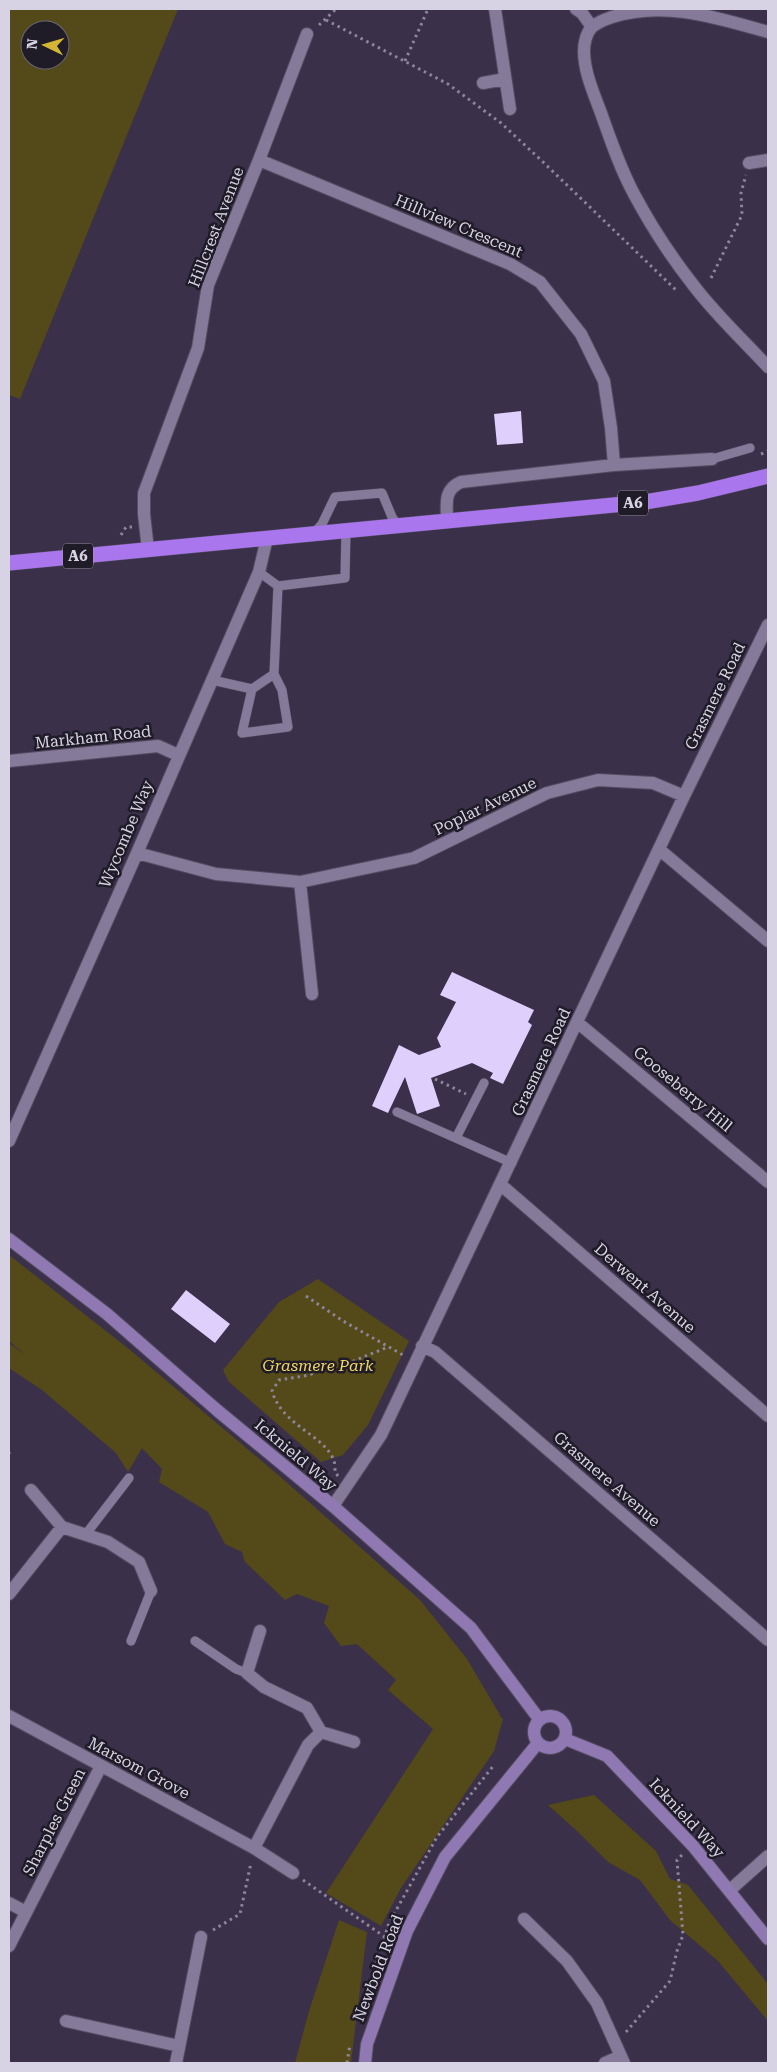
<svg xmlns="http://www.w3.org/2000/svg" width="777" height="2072" font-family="'Roboto Serif',serif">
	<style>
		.green { fill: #544918; fill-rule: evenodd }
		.building { fill: #dfcffc }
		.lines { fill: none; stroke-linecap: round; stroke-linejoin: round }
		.lane-casing { stroke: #544c62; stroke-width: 10 }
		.street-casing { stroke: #544c62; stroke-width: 14 }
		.secondary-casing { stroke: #544c62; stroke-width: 14 }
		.highway-casing { stroke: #544c62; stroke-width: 16 }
		.path { stroke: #8d869b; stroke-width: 3; stroke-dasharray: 2.5 4; stroke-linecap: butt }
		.lane { stroke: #857a99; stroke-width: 9 }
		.street { stroke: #857a99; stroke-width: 12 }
		.secondary { stroke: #9079b2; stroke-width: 12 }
		.highway { stroke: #a976ed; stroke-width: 15 }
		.labels { text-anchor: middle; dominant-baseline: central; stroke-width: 5; stroke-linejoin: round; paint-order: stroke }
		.shield { fill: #1f1b27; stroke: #a09cab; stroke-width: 1 }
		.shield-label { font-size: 15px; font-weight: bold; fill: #d8d3e4 }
		.street-label { font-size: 16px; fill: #d8d3e4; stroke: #1f1b27 }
		.park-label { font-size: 16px; font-style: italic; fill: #f1d664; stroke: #1f1b27 }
	</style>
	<rect width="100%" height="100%" fill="#3a304a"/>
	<path class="green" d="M9 9H178L20 399 9 395ZM30 30H60V60H30Z
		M9 1255 129 1349 276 1473 420 1600 467 1659 500 1715 498 1714 503 1719 494 1751 401 1888 381 1926 326 1893 433 1729 388 1690 396 1680 357 1644 341 1646 324 1623 329 1606 297 1594 285 1600 245 1562 242 1552 225 1544 208 1512 159 1482 162 1469 142 1448 128 1472 116 1453 42 1390 9 1368V1343L25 1355 9 1341Z
		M318 1279 409 1341 368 1425 343 1455 321 1462 229 1382 223 1370 279 1302Z
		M594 1795 656 1851 670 1879 688 1885 768 1984V2021L718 1961 670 1920 640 1880 608 1862 577 1831 548 1805Z
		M339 1920 367 1932 351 2063H295L309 2011Z"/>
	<path class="building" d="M521 411 523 443 497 445 494 414Z
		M452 972 534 1010 528 1022 532 1025 503 1084 490 1078 493 1073 472 1063 431 1078 440 1106 417 1114 405 1077 388 1113 372 1106 399 1045 419 1055 441 1047 437 1038 456 1002 440 995Z
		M186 1290 230 1324 215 1343 171 1309Z"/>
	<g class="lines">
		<g class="lane-casing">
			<path id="lane" d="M712 459 750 448
				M313 534 322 524 335 497 382 493 392 517 398 526
				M278 586 345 578 346 531
				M212 680 252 689 274 674 278 586 259 572
				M252 689 242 733 288 727 282 690 274 674
				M397 1112 512 1163
				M456 1138 484 1083
				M86 1534 129 1478
				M131 1641 151 1591
				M195 1641 236 1669 247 1673"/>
		</g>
		<g class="street-casing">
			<path id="street" d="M495 9 510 109
				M576 9 582 13 592 27
				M768 32C718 18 665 0 612 17 606 19 598 22 592 27 586 33 584 44 584 51 584 72 594 94 601 113 611 141 620 168 634 194 651 226 672 258 694 286 716 315 744 341 768 367
				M483 83 505 79
				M259 160 510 264 540 282 581 334 604 381 611 428 614 465
				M749 163 768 160
				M447 521C447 504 443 490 461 482L614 465 712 459
				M148 550 144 514V493L198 348 208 285 259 160 307 34
				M9 761 158 746 178 755
				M660 850 768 941
				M137 853 216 874 300 882 414 858 547 793 598 780 653 783 684 796
				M300 882 312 994
				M577 1022 768 1182
				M9 1141 137 853 259 572 267 538
				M501 1185 768 1416
				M422 1346 435 1352 768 1640
				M31 1490 62 1527 108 1542 139 1562 151 1591
				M333 1506 381 1435 684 796 768 625
				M9 1594 62 1527
				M9 1716 254 1848 293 1873
				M321 1732 354 1742
				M254 1848 308 1745 321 1732 307 1708 264 1687 247 1673 260 1631
				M730 1890 768 1856
				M9 1903 26 1912
				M524 1919 567 1961 597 2003 624 2063
				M9 1946 101 1766
				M66 2021 179 2046
				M176 2063 201 1937
				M605 2063 621 2056"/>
		</g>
		<g class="secondary-casing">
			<path id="secondary" d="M9 1239 107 1314 218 1411 333 1506 471 1628 539 1719
				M534 1732a16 16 0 1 1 32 0a16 16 0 1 1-32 0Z
				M565 1739 607 1756 693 1846 768 1939
				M365 2063 367 2044 407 1931 445 1857 538 1743"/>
		</g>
		<g class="highway-casing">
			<path id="highway" d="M9 563 645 502 698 493 768 476"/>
		</g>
		<path class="path" d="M326 20 448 84 501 123 542 161 677 291
			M319 25 336 9
			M405 61 428 9
			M711 278 742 215 741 193 746 175
			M761 454 768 451
			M121 535 126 527H132
			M435 1079 466 1094
			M306 1296 343 1321 403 1355
			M9 1453 10 1454
			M338 1476 335 1472C335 1469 335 1464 334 1461 325 1435 282 1426 272 1391L279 1380 310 1375 329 1364 351 1362 388 1347
			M303 1880 385 1937
			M213 1930 240 1914 251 1863
			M358 2019 389 1923 437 1837 494 1765
			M626 2032 670 1981 677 1951 683 1935 677 1860 682 1855
			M347 2063 350 2044"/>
		<use href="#lane" class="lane"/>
		<use href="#street" class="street"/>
		<use href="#secondary" class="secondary"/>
		<use href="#highway" class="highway"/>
	</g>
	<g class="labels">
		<g class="shield">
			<rect x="618" y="490.5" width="30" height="25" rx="4"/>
			<rect x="63" y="543.5" width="30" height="25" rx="4"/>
		</g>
		<g class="shield-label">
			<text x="633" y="503">A6</text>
			<text x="78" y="556">A6</text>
		</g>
		<g class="street-label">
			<text transform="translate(459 226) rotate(23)">Hillview Crescent</text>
			<text transform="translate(216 227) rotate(-69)">Hillcrest Avenue</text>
			<text transform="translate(715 696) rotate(-64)">Grasmere Road</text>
			<text transform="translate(93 737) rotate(-6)">Markham Road</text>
			<text transform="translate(485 806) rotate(-26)">Poplar Avenue</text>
			<text transform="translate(126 834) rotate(-67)">Wycombe Way</text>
			<text transform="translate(541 1062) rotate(-65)">Grasmere Road</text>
			<text transform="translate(683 1089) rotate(40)">Gooseberry Hill</text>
			<text transform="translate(645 1288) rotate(41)">Derwent Avenue</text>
			<text transform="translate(296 1455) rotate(40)">Icknield Way</text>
			<text transform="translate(607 1479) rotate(41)">Grasmere Avenue</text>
			<text transform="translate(139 1768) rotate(28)">Marsom Grove</text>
			<text transform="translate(687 1818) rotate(47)">Icknield Way</text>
			<text transform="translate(54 1822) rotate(-63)">Sharples Green</text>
			<text transform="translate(378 1968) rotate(-69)">Newbold Road</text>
		</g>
		<g class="park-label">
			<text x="318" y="1365">Grasmere Park</text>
		</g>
	</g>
	<rect width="777" height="2072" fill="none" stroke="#d8d3e4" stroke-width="20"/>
	<g transform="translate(45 45) rotate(275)"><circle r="24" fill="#1f1b27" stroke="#696573"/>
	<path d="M0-4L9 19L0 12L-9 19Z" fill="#d3b635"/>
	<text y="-8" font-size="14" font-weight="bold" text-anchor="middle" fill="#d8d3e4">N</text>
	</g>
</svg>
